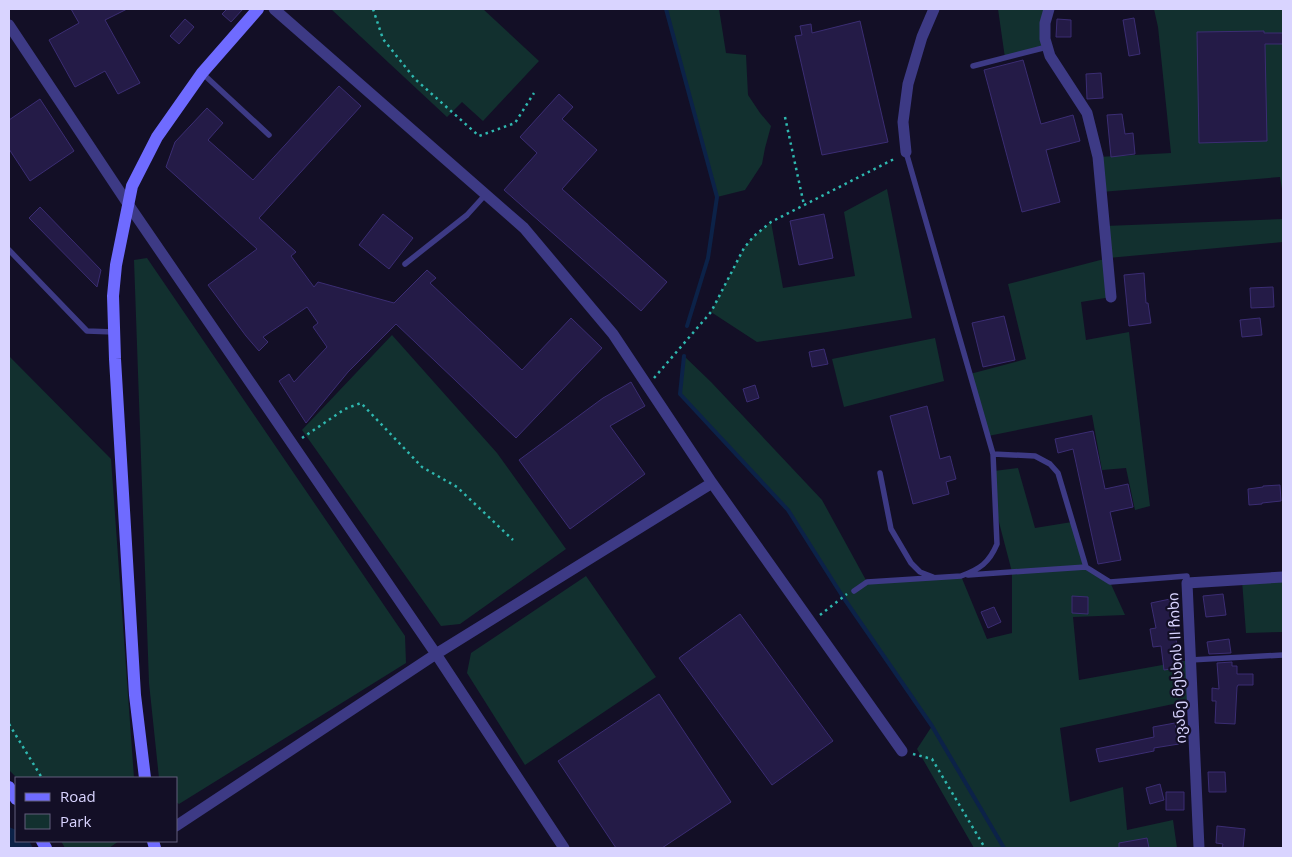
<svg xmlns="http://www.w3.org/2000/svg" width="1292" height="857" font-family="'Open Sans','Noto Sans Georgian',sans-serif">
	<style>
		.green { fill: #12302f }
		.water { fill: #0c2248 }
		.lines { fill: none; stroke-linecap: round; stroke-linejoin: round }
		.stream { stroke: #0c2248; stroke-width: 4 }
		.building { fill: #241b47; stroke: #3b2d73 }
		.path { stroke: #2fb8b0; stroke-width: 2.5; stroke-dasharray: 2.5 4; stroke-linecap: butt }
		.lane { stroke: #3d3a85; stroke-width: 5.5 }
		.street { stroke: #3d3a85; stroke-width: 11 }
		.secondary { stroke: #6f6bff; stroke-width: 12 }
		.labels { text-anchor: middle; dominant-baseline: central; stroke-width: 4.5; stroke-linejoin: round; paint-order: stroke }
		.street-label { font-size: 15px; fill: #d9d4ff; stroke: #130f26 }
	</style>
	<rect width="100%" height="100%" fill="#130f26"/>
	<path class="green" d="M331 9H483L539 61 483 121 462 102 447 117Z
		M668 9H719L726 53 746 55 748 95 760 113 771 126 765 148 762 164 745 190 717 197 666 10Z
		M998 9H1049L1047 47 1005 58Z
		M1154 9H1283V195L1280 177 1101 192 1098 157 1171 153 1158 27Z
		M887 189 912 318 827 332 757 342 711 312 744 248 754 236 771 222 783 288 855 276 844 212Z
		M1283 219V242L1108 258 1111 297 1081 302 1086 340 1129 332 1150 506 1135 510 1126 468 1102 470 1092 415 988 436 970 374 1026 359 1008 284 1108 258 1105 226Z
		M147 258 405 636 406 663 179 804 176 802V778H159L149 683 134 260Z
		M392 335 497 453 566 549 460 624 441 626 302 430Z
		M935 338 944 381 844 407 832 359Z
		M9 356 111 459 134 778H17L9 770Z
		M684 356 711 382 822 500 867 582 961 576 987 639 1012 633V572L995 507 994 471 1018 468 1035 528 1072 522 1086 567 1110 582 1125 615 1073 617 1079 680 1190 660 1192 700 1060 728 1070 802 1123 787 1127 830 1173 820 1177 848H974L917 749 932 726 843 597 788 510 680 394Z
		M586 576 656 677 525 765 467 673 471 653Z
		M1283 577V632L1246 633 1242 580Z
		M61 841H119L109 848H65Z"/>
	<path class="water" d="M9 827 16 830V841H29L33 848H9Z"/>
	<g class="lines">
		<path class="stream" d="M666 9 717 197 708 258 687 326
			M684 356 680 394 788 510 843 597 932 726 1004 848"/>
	</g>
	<path class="building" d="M71 9H127L105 20 140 83 118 94 105 71 75 87 49 40 79 23Z
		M227 9H243L231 22 222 14Z
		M1134 18 1140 54 1129 56 1123 20Z
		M185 19 194 27 179 44 170 36Z
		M1057 19 1071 20V37H1056Z
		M860 21 888 142 822 155 795 36 802 35 800 26 811 24 812 33Z
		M1264 31V33H1283V44H1265L1267 141 1199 143 1197 32Z
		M1023 60 1041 124 1073 115 1080 141 1046 150 1060 202 1022 212 984 70Z
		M1101 73 1103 98 1087 99 1086 74Z
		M339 86 361 106 259 218 296 252 291 256 314 287 318 282 394 303 427 270 436 278 430 283 522 370 571 318 602 348 516 438 396 324 348 372 306 423 279 381 289 374 294 382 327 347 313 327 318 323 307 307 263 337 268 342 259 351 246 336 208 285 257 249 166 167 175 142 207 108 223 123 208 140 253 180Z
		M559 94 573 107 562 119 597 150 562 189 667 282 641 311 504 190 537 153 520 137Z
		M40 99 74 151 30 181 9 149V120Z
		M1122 114 1125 134 1133 133 1135 154 1111 157 1107 115Z
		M40 207 101 270 97 287 29 218Z
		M383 214 413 238 389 269 359 245Z
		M824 214 833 258 799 265 790 221Z
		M1144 273 1146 303H1148L1151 323 1129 326 1124 275Z
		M1273 287 1274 307 1251 308 1250 288Z
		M1004 316 1015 360 983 367 972 323Z
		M1260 318 1262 335 1242 337 1240 320Z
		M824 349 828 364 812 367 809 352Z
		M631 382 645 406 610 426 645 474 570 529 519 460 603 398Z
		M755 385 759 398 747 402 743 389Z
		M927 406 940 459 950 456 956 479 946 482 949 494 913 504 890 416Z
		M1093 431 1105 489 1128 484 1133 507 1110 512 1121 560 1098 564 1073 449 1058 453 1055 439Z
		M1280 485 1281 501 1262 503V504L1249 505 1248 489 1263 487V486Z
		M1223 594 1226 615 1206 617 1203 596Z
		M1072 596 1088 597V614L1072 613Z
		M1175 598 1180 619 1173 620 1177 646H1180L1183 667 1164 670 1161 646 1153 647 1150 629 1156 628 1151 603Z
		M994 607 1001 622 988 628 981 612Z
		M740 614 833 741 772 785 679 658Z
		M1229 639 1231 653 1209 654 1207 642Z
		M1232 662V666H1237V674H1253V685H1238L1237 687 1235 724 1215 723 1216 701H1212V688L1219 689 1217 663Z
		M659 694 731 802 662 848H616L558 761Z
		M1175 723 1179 744 1154 748V751L1099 762 1096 749 1154 737 1153 727Z
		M1208 772H1225L1226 792H1209Z
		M1160 784 1164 800 1150 804 1146 788Z
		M1166 792H1184V810H1166Z
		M1217 826 1245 829 1243 848H1222L1223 844 1216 843Z
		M1147 838 1149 848H1119V843Z"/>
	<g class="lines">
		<path class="path" d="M373 9 383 39 415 79 479 136 515 123 534 93
			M785 117 804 205
			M654 378 711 312 744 248 754 236 771 222 896 158
			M302 438 345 409 361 403 422 467 457 487 513 540
			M820 615 847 594
			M9 724 42 778
			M913 754 932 759 985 848"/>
		<path class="lane" d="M973 66 1047 47
			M202 73 269 135
			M9 250 87 331 114 332
			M405 264 467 215 486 194
			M993 454 1035 456 1050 464 1058 473 1086 567
			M880 473 891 529 911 563 920 572 933 577
			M968 575 1086 567 1110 582 1187 576V583
			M854 591 867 582 961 576C980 569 989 563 997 544L993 454 906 152
			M1190 660 1283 655"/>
		<path class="street" d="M274 9 524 228 613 334 712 483 902 751
			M1049 9 1045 23V39L1050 56 1087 113 1098 157 1111 297
			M9 25 128 204 436 654 564 848
			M906 152 903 122 908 84 922 37 934 9
			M176 826 436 654 712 483
			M1199 848 1187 583 1283 577"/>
		<path class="secondary" d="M145 778 135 695 115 359 113 296 116 265 132 186 157 137 202 73 258 9
			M9 787 16 799
			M42 841 46 848
			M153 841 155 848"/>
	</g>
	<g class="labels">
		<g class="street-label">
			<text transform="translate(1176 668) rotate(-93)">ივანე მესხის II ჩიხი</text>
		</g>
	</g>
	<rect width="1292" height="857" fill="none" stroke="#d9d4ff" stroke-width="20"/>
	<rect x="15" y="777" width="162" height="65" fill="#130f26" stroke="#625e7d"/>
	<rect x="25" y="793" width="25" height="8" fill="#6f6bff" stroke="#625e7d"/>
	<text x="60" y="802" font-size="15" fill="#d9d4ff">Road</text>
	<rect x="25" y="814" width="25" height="15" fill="#12302f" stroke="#625e7d"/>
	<text x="60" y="827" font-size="15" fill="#d9d4ff">Park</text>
</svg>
